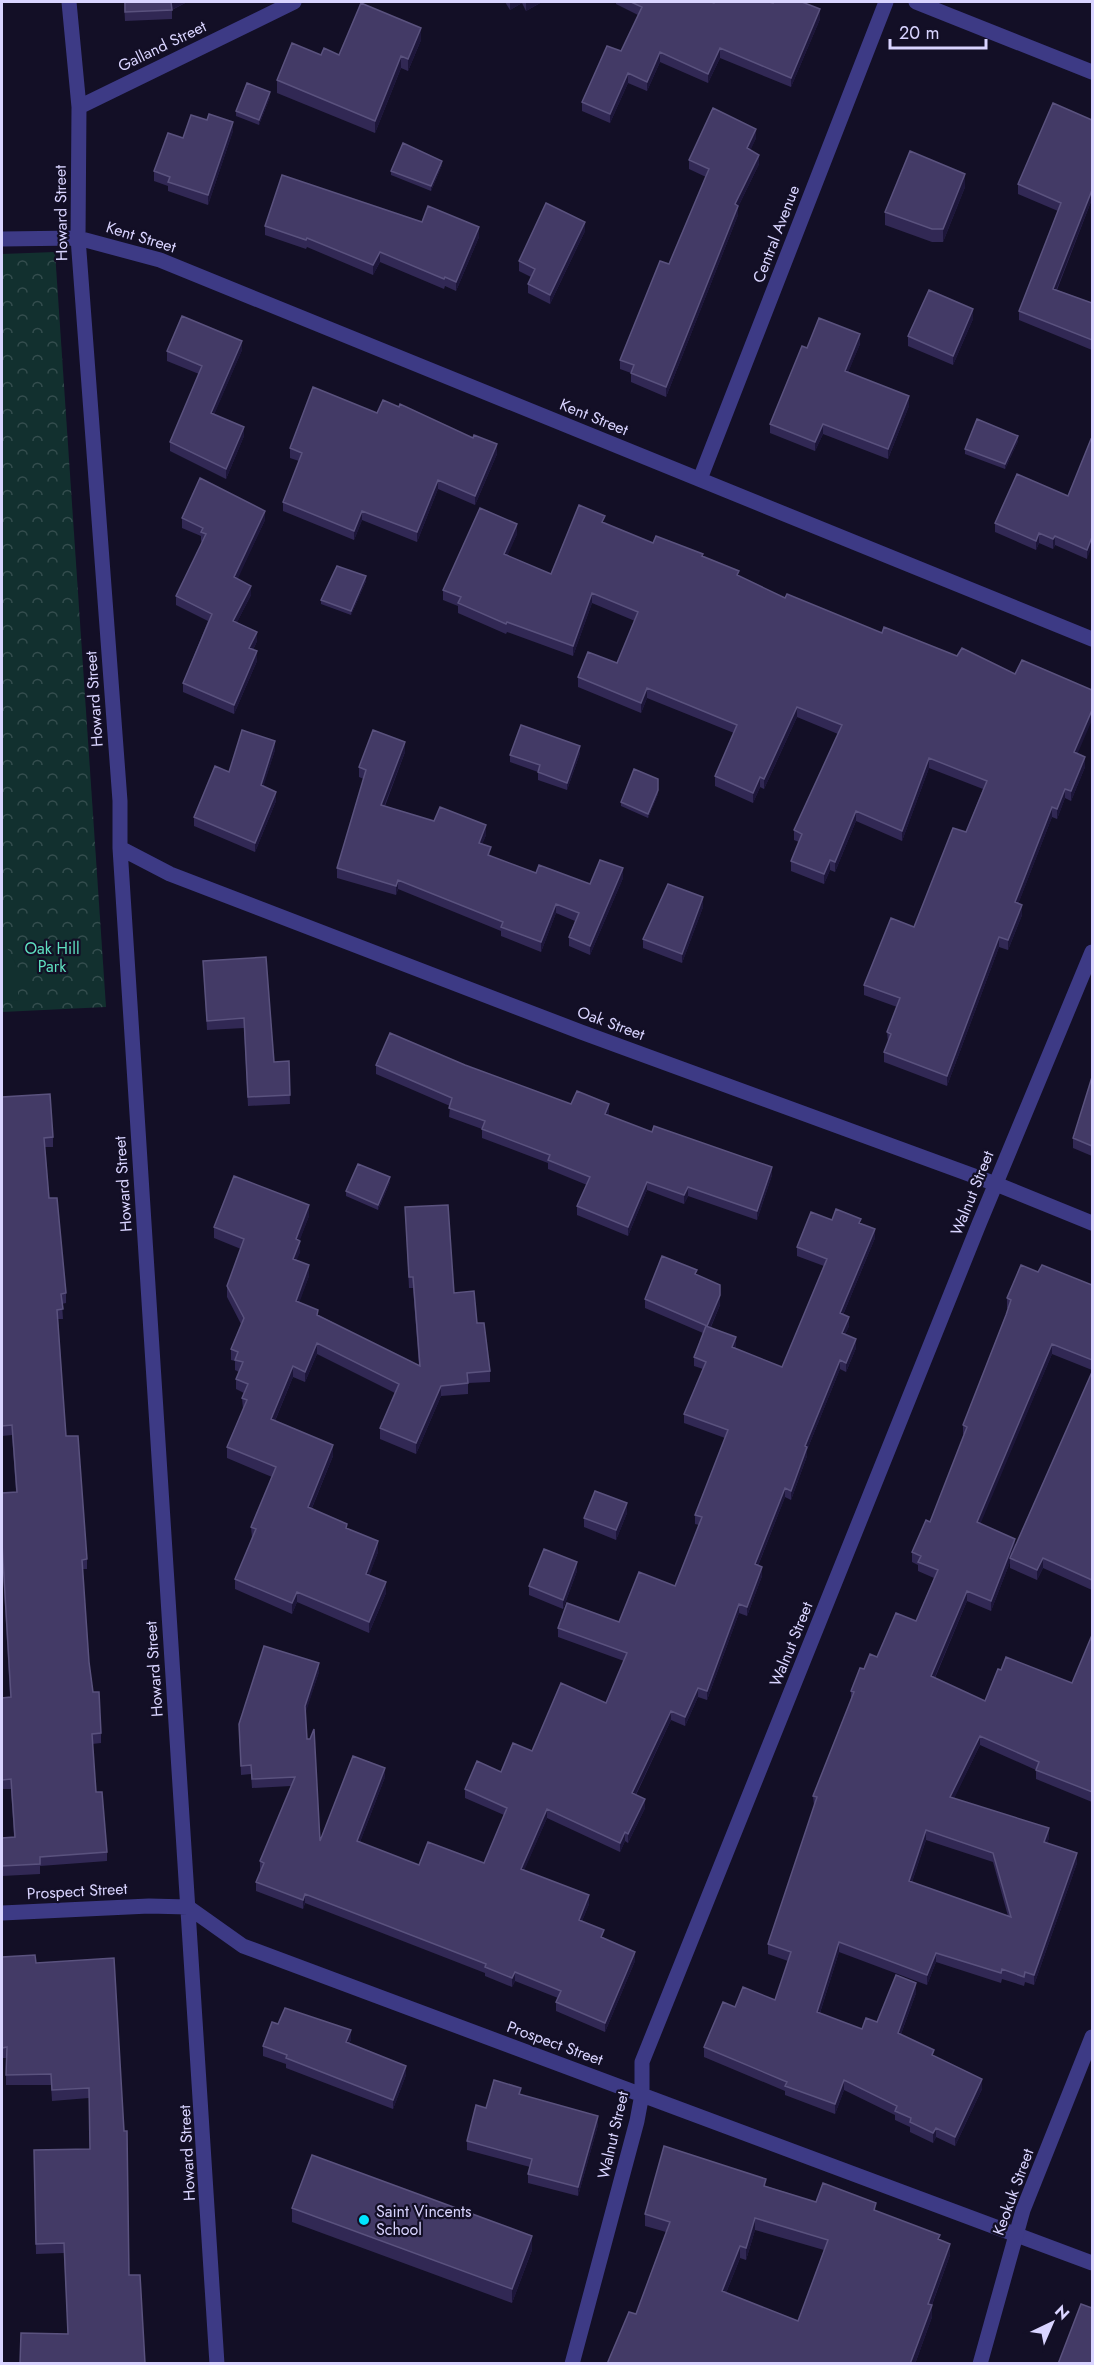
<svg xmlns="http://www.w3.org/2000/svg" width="1094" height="2365" font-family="Jost,sans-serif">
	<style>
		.park { fill: url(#park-crowns) }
		.pitch { fill: #12302f }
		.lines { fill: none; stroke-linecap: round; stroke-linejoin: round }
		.minor { stroke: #3d3a85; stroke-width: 15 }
		.tertiary { stroke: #3d3a85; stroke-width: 15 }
		.wall { fill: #312854; fill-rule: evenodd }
		.shaded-wall { fill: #1d163a }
		.building { fill: #433a66; stroke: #5a527e; stroke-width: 1.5; fill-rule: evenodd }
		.poi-dot { fill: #00e5ff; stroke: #130f26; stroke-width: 2 }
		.labels { text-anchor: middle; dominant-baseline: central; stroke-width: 4.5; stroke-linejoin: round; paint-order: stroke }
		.street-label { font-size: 16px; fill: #d9d4ff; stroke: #130f26 }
		.park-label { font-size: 16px; fill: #5fe0c0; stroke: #130f26 }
		.poi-label { font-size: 16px; fill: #d9d4ff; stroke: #130f26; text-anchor: start }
	</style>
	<defs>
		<pattern id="park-crowns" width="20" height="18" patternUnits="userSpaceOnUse" patternTransform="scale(1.5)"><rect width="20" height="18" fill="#12302f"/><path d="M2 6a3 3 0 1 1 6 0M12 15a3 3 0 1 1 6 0" fill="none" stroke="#344d4e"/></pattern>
	</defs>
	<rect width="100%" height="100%" fill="#130f26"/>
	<path class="park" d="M55 252 106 1007 2 1012V254Z"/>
	<path class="pitch" d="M2 945 6 946 18 968V1000L2 1001Z"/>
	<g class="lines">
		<path class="minor" d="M69 2 79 107 78 238 120 801V848L217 2364
			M916 2 1092 72
			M79 107 294 2
			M2 239 78 238 160 260 1092 639
			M700 479 886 2
			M120 848 170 874 581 1032 996 1184 1092 1223
			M2 1913 149 1906 188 1907 243 1946 1092 2263
			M572 2364 637 2121 642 2094V2062L979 1224 1092 952"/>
		<path class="tertiary" d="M980 2364 1023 2210 1092 2037"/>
	</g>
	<path class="wall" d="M124 2H187L172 10V19L125 21Z
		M505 2H542L526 11 522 3 510 10Z
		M616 2H711L714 3 820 19 791 87 720 58 708 83 660 62 647 91 628 83 610 123 582 111V102L621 51 638 15 616 4Z
		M421 40 408 71 401 68 375 133 277 93V80L321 55H339Z
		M270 97 259 125 236 116V111Z
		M207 120 233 131 208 205 168 191V186L154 181V171L183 138Z
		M756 138 750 150 759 164 738 207V215L666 397 631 382V373L620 369V360L669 264 706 177 689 169V160Z
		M442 165 431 191 391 175V171Z
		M1018 184 1092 199 1057 290 1092 303V350L1019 320V311L1058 211 1018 194Z
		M965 187 943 242H932L885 225V212Z
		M422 222 479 237 456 291 445 286 444 289 380 262 373 275 307 247 306 249 265 235V226Z
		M585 231 550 304 528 293V284L531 277 519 271V261Z
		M973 319 953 365 908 346V336Z
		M860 344 848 372 909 406 888 459 823 434 815 451 770 433V424L807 348Z
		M242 350 214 414 244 436 226 479 170 451V442L199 374 167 361V351Z
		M377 413 497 454 475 505 438 489 417 542 362 520 354 540 283 511V502L299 461 290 458V448Z
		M1091 439 1087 559 1055 545 1053 549 1039 543 1036 550 995 532V523L1068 496Z
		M1018 441 1005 469 965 454V449Z
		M182 518 265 520 237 579 251 595 237 622 257 641 253 650 257 661 234 714 183 692V683L208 621 176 605V596L202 542 201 541V536L182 528Z
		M605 523 653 543 703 557 739 576 1078 754 1085 767 1071 801 1065 798 1057 819 1052 817 1018 904 1022 915 1008 950 999 947 947 1086 884 1062V1052L888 1042 887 1032 897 1007 864 995V985L914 927 966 832 983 789 929 768 902 841 856 821 835 872 830 870 824 884 791 871V861L799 842 794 840V830L838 734 797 717 764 789 760 787 753 803 715 786V776L734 733 647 698 641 713 578 687V677L617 663 635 621 592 603 573 656 507 632 506 634 458 613V606L443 600V590L517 534 507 555 551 574Z
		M366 581 351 615 321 604V600Z
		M275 750 263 786 276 801 255 852 194 826V817L229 772Z
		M405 752 385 806 434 821 486 835 482 844 491 856 536 873 590 884 623 878 590 955 569 946V937L575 921 556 913 541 952 501 936V931L398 889 396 895 337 878V868L364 779 359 777V767Z
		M580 753 567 790 538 780V772L510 762V755Z
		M658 794 648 818 621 806V802Z
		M703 907 682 963 643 948V939Z
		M203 961 274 1062 289 1061 290 1104 248 1106 244 1028 207 1030Z
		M376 1065H465L571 1104 609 1113 608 1115 652 1132 772 1175 757 1220 688 1196 684 1204 647 1190 628 1236 577 1215V1206L587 1185 548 1169V1163L482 1138V1129L449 1117 450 1106 376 1074Z
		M1092 1077V1156L1073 1148V1138Z
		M2 1097 53 1137V1147H45L49 1198 66 1293V1303L62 1304 63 1319H58L66 1436 87 1559V1569H82L89 1662 93 1692 101 1733V1743L92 1744 96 1792 107 1852V1861L40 1866V1874L2 1876V1838L14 1837 11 1789H2V1698L10 1697 2 1553V1493L16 1492 12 1435 2 1436Z
		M390 1182 378 1210 346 1196V1191Z
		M405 1207 454 1293 477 1323 490 1371V1382L468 1383V1394L441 1396 416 1454 380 1439V1428L395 1393 317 1354 305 1382 293 1377 275 1421 333 1456 312 1508 347 1529 378 1552 369 1575 386 1593 369 1633 297 1602 292 1614 235 1589V1579L252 1538 251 1527 272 1477 227 1458V1447L243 1409 242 1398 244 1393 236 1389V1379L239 1372 235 1370V1361L231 1360V1349L241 1324 227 1297V1286L241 1249 214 1238V1227L309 1216 299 1241 300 1252 296 1260 309 1276 299 1302 318 1315 419 1366 413 1288H409Z
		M832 1220 861 1223 875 1238 843 1315 849 1326 845 1334 856 1348 846 1372 840 1369 807 1450V1456L791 1500 785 1497 758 1566 762 1576 747 1616 739 1613 707 1700 698 1697 685 1726 671 1720 636 1795 645 1808 628 1843 625 1841 620 1852 547 1818 524 1870 589 1904 582 1921 604 1938 635 1961 605 2032 556 2011V2002L558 1998 515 1981 512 1987 485 1976V1973L305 1903 303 1909 256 1891V1882L261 1871 260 1870V1861L291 1786 252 1788 251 1774 241 1775 239 1724 319 1672 305 1713 307 1739 320 1841 385 1777 360 1842 419 1865 484 1863 504 1815 465 1798V1789L501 1772 606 1703 624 1661 558 1637V1628L619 1622 675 1586 699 1525 695 1524V1515L725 1438 684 1423V1414L703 1369 694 1366V1357L703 1333 645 1308V1299L697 1275 720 1305 711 1327 736 1346 735 1348 782 1367 824 1266 797 1256V1247Z
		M1038 1272 1092 1285V1370L1052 1354 980 1523 1015 1546 1092 1372V1590L1043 1568 1037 1580 1010 1568V1562L991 1611 967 1601 935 1678 985 1701 1001 1670 1072 1683 1092 1635V1802L1036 1779V1770L980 1745 954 1798 1049 1838 1047 1843 1077 1863 1034 1985 1025 1982 1024 1986 1002 1979 1001 1983 936 1962 927 1985 839 1952 820 2013 862 2029 877 2022 916 1993 901 2034 982 2089 955 2146 936 2137 933 2143 910 2132V2127L895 2120V2115L844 2090 835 2114 785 2095V2091L704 2057V2047L735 2007 775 2000 788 1961 768 1954V1944L814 1806 813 1796 851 1699V1691L864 1669 916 1621 934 1578 918 1571V1565L912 1562V1552L930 1522 964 1435 963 1434V1425L1008 1309 1007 1308V1298ZM926 1840 993 1862 1008 1916 912 1882Z
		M627 1513 616 1540 584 1527V1518Z
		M577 1571 563 1609 529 1595V1586Z
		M2 1957 36 1963 114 1958 129 2275 145 2363 20 2364 68 2334 64 2253 36 2254 34 2150 90 2149 89 2098 52 2101 51 2085H6V2058H2Z
		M278 2024 351 2040 349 2043 406 2075 393 2109 286 2068V2064L263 2056V2046Z
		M521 2094 598 2125 578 2196 528 2183V2174L530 2167 467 2150V2141L486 2108Z
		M766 2186 816 2202 876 2211 940 2240 950 2255 932 2305V2317L915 2364H607L636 2314 666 2232 645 2226V2214ZM755 2230 824 2250 798 2321 726 2293 740 2258 746 2260Z
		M292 2208 532 2250 512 2303 292 2222Z"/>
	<path class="shaded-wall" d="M171 2H187L171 10Z
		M510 2H522V3L510 10Z
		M526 2H542L526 11Z
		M820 9V19L791 87V78Z
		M421 28V40L408 71V59Z
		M720 48V58L708 83V74Z
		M660 52V62L647 91V82Z
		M401 56V68L375 133V121Z
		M628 73V83L610 123V114Z
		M270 92V97L259 125V120Z
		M233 122V131L208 205V195Z
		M756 129V138L747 158V148Z
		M759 155V164L738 207V215L666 397V387L735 204Z
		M442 161V165L431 191V186Z
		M965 174V187L943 242V229Z
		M1092 190V199L1053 298V289Z
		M585 222V231L550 304V295Z
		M479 227V237L456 291V282Z
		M380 252V262L373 275V265Z
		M973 309V319L953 365V356Z
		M860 334V344L845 380V371Z
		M242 341V350L211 422V413Z
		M909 396V406L888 459V449Z
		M823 424V434L815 451V442Z
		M244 427V436L226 479V469Z
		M1018 436V441L1005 469V464Z
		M497 444V454L475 505V496Z
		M438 480V489L417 542V532Z
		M265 511V520L234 587V577Z
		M362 511V520L354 540V531Z
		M517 524V534L504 564V554Z
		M1039 533V543L1036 550V541Z
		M1055 536V545L1053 549V539Z
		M1092 537V546L1087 559V550Z
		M366 576V581L351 615V611Z
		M251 586V595L233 630V621Z
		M592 593V603L573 656V646Z
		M257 632V641L249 658V648Z
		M257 651V661L234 714V705Z
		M647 688V698L641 713V703Z
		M797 707V717L764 789V779Z
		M1092 710V720L1074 762V752Z
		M275 741V750L261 794V785Z
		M405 742V752L381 814V805Z
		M580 746V753L567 790V783Z
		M1085 757V767L1071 801V791Z
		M929 758V768L902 841V831Z
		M760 777V787L753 803V793Z
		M1065 789V798L1057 819V809Z
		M658 790V794L648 818V814Z
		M276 792V801L255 852V843Z
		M1052 807V817L1015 912V902Z
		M856 811V821L835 872V862Z
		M486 825V835L479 852V843Z
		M830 860V870L824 884V874Z
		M623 868V878L590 955V946Z
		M398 880V889L396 895V886Z
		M703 897V907L682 963V954Z
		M556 904V913L541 952V942Z
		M1022 905V915L1008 950V940Z
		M999 937V947L947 1086V1076Z
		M609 1104V1113L605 1123V1114Z
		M772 1167V1175L757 1220V1211Z
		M390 1177V1182L378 1210V1205Z
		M647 1182V1190L628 1236V1227Z
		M688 1187V1196L684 1204V1195Z
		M309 1205V1216L296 1250V1239Z
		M875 1229V1238L840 1322V1313Z
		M300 1241V1252L293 1270V1259Z
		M309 1265V1276L296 1312V1301Z
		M720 1295V1305L707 1335V1326Z
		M849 1317V1326L842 1342V1333Z
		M736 1337V1346L732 1356V1347Z
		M856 1339V1348L846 1372V1363Z
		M317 1343V1354L305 1382V1372Z
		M1052 1344V1354L977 1532V1522Z
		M840 1360V1369L807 1450V1456L791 1500V1491L805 1446Z
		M293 1366V1377L271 1430V1419Z
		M441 1386V1396L416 1454V1443Z
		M333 1445V1456L308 1517V1507Z
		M785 1488V1497L755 1573V1564Z
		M627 1503V1513L616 1540V1530Z
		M1015 1539V1548L1010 1558V1562L991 1611V1601Z
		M378 1541V1552L366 1585V1574Z
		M1043 1558V1568L1037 1580V1570Z
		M577 1562V1571L563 1609V1600Z
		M762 1567V1576L747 1616V1607Z
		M386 1582V1593L369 1633V1622Z
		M967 1591V1601L931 1686V1676Z
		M297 1592V1602L292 1614V1603Z
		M739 1604V1613L707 1700V1691Z
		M319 1663V1672L305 1715V1706Z
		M698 1688V1697L685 1726V1717Z
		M671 1711V1720L632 1802V1793Z
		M980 1736V1745L950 1807V1797Z
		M385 1768V1777L357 1850V1841Z
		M645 1799V1808L628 1843V1834Z
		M547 1809V1818L521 1878V1869Z
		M1049 1828V1838L1044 1852V1842Z
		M926 1830V1840L909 1891V1881Z
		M625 1832V1841L620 1852V1843Z
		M1077 1853V1863L1034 1985V1975Z
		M305 1894V1903L303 1909V1900Z
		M589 1895V1904L579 1929V1920Z
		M839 1942V1952L817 2022V2012Z
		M635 1952V1961L605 2032V2023Z
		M936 1953V1962L927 1985V1975Z
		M515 1972V1981L512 1987V1978Z
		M916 1983V1993L898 2042V2033Z
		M351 2030V2040L346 2051V2042Z
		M406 2066V2075L393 2109V2100Z
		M982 2079V2089L955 2146V2137Z
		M844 2080V2090L835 2114V2104Z
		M598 2116V2125L578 2196V2187Z
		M936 2128V2137L933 2143V2133Z
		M755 2218V2230L746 2260V2248Z
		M532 2236V2250L512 2303V2289Z
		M950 2244V2255L928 2315V2304Z
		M740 2246V2258L722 2303V2291Z
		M932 2305V2317L915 2364H910Z"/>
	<path class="building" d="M125 2H171L172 10 125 12Z
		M631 2H711L714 3 715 2H769L773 3V2H802L820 9 791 78 720 48 708 74 660 52 647 82 628 73 610 114 582 102 607 46 621 51 642 7Z
		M361 3 421 28 408 59 401 56 375 121 277 80 292 43 321 55 324 48 339 55Z
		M247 83 270 92 259 120 236 111Z
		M1053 103 1092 120V190L1053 289 1092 303V340L1019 311 1061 203 1018 184Z
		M713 108 756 129 747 148 759 155 735 204 738 206 666 387 631 373 634 365 620 360 660 261 669 264 709 169 689 160Z
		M209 114 233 122 208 195 168 182 170 177 154 171 168 133 183 138 191 115 207 120Z
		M403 143 442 161 431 186 391 171Z
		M910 151 965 174 943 229H932L885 212Z
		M282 175 422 222 428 206 479 227 456 282 445 277 444 279 380 252 373 265 307 238 306 240 265 226Z
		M546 203 585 222 550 295 528 284 535 269 519 261Z
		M929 290 973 309 953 356 908 336Z
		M182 316 242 341 211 413 244 427 226 469 170 442 202 366 167 351Z
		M819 318 860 334 845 371 909 396 888 449 823 424 815 442 770 424 802 346 807 348Z
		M313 387 377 413 383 400 399 407 400 404 473 438 474 435 497 444 475 496 438 480 417 532 362 511 354 531 283 502 302 453 290 448Z
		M977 419 1018 436 1005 464 965 449Z
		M1091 439 1092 440V537L1087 550 1055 536 1053 539 1039 533 1036 541 995 523 1017 474 1068 496Z
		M200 478 265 511 234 577 251 586 233 621 257 632 249 648 257 651 234 705 183 683 212 614 176 596 206 534 201 532 203 528 182 518Z
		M579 505 605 516 602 522 653 543 656 536 703 554 702 556 739 571 737 575 785 598 787 594 882 633 884 627 957 656 962 648 1015 674 1022 660 1092 690V710L1074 752 1085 757 1071 791 1065 789 1057 809 1052 807 1015 902 1022 905 1008 940 999 937 947 1076 884 1052 891 1034 887 1032 900 998 864 985 891 918 914 927 953 828 966 832 987 781 929 758 902 831 856 811 835 862 830 860 824 874 791 861 802 834 794 830 842 725 797 707 764 779 760 777 753 793 715 776 737 725 647 688 641 703 578 677 588 652 617 663 638 612 592 593 573 646 507 622 506 624 458 603 461 597 443 590 480 508 517 524 504 554 551 574Z
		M337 566 366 576 351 611 321 600Z
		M521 725 580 746 567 783 538 772 540 765 510 755Z
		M242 730 275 741 261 785 276 792 255 843 194 817 215 766 229 772Z
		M373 730 405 742 381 805 434 821 440 807 486 825 479 843 491 847 488 855 536 873 539 865 590 884 600 860 623 868 590 946 569 937 579 913 556 904 541 942 501 927 503 922 398 880 396 886 337 868 366 770 359 767Z
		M634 769 658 779V790L648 814 621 802Z
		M668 884 703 897 682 954 643 939Z
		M266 957 274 1062 289 1061 290 1095 248 1097 244 1018 207 1021 203 961Z
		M390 1033 465 1065 571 1104 577 1091 609 1104 605 1114 652 1132 654 1126 772 1167 757 1211 688 1187 684 1195 647 1182 628 1227 577 1206 590 1177 548 1160 550 1155 482 1129 485 1121 449 1108 452 1098 376 1065Z
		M1092 1077V1146L1073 1138Z
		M50 1094 53 1137 44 1138 49 1198H57L66 1293 61 1294 63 1309 57 1310 66 1436H78L87 1559 82 1560 89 1662 93 1692H99L101 1733 92 1734 96 1792H102L107 1852 40 1857V1864L2 1866V1838L15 1837 11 1779 2 1780V1698L11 1697 2 1543V1493L17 1492 12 1425 2 1426V1097Z
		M358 1164 390 1177 378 1205 346 1191Z
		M234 1176 309 1205 296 1239 300 1241 293 1259 309 1265 296 1301 318 1310 317 1315 420 1366 413 1277H409L405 1207 448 1205 454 1293 474 1291 477 1323H484L490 1371 467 1373 468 1383 441 1386 416 1443 380 1428 399 1384 317 1343 305 1372 293 1366 271 1419 333 1445 308 1507 347 1524 346 1528 378 1541 366 1574 386 1582 369 1622 297 1592 292 1603 235 1579 256 1529 251 1527 276 1467 227 1447 247 1400 242 1398 248 1384 236 1379 243 1362 235 1360 238 1352 231 1349 244 1318 227 1286 244 1239 214 1227Z
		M836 1209 861 1219 859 1223 875 1229 840 1313 849 1317 842 1333 856 1339 846 1363 840 1360 805 1446 807 1447 791 1491 785 1488 755 1564 762 1567 747 1607 739 1604 707 1691 698 1688 685 1717 671 1711 632 1793 645 1799 628 1834 625 1832 620 1843 547 1809 521 1869 589 1895 579 1920 604 1930 601 1937 635 1952 605 2023 556 2002 561 1991 515 1972 512 1978 485 1967 486 1964 305 1894 303 1900 256 1882 264 1863 260 1861 295 1777 252 1779 251 1765 241 1766 239 1724 264 1646 319 1663 305 1706 307 1739H310L314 1729 320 1841 353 1756 385 1768 357 1841 419 1865 428 1842 484 1863 507 1808 465 1789 477 1761 501 1772 513 1743 532 1751 561 1683 606 1703 627 1653 558 1628 567 1603 619 1622 639 1572 675 1586 702 1517 695 1515 728 1430 684 1414 706 1362 694 1357 706 1326 736 1337 732 1347 782 1367 827 1259 797 1247 811 1212 832 1220Z
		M662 1256 697 1270 695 1274 720 1285V1295L707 1326 645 1299Z
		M1021 1265 1038 1272 1042 1265 1092 1285V1360L1052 1344 977 1522 1015 1539 991 1601 967 1591 931 1676 985 1701 998 1669 1001 1670 1006 1657 1072 1683 1092 1635V1792L1036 1770 1039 1762 980 1736 950 1797 1049 1828 1044 1842 1077 1853 1034 1975 1025 1972 1024 1977 1002 1969 1001 1973 936 1953 927 1975 839 1942 817 2012 862 2029 866 2018 877 2022 896 1975 916 1983 898 2033 934 2050 932 2055 982 2079 955 2137 936 2128 933 2133 910 2122 911 2118 895 2111 897 2106 844 2080 835 2104 785 2086 787 2082 704 2047 723 2002 735 2007 743 1987 775 2000 791 1952 768 1944 817 1797 813 1796 854 1692 851 1691 860 1668 864 1669 870 1654 877 1657 896 1613 916 1621 938 1570 918 1562 921 1556 912 1552 926 1520 930 1522 967 1427 963 1425 1006 1315 1011 1300 1007 1298ZM926 1830 993 1853 1011 1917 909 1881Z
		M1092 1372V1580L1043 1558 1037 1570 1010 1558Z
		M595 1491 627 1503 616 1530 584 1518Z
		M544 1549 577 1562 563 1600 529 1586Z
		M35 1955 36 1963 114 1958 124 2131H127L129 2275H140L145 2363 149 2364H20L21 2333 68 2334 64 2243 36 2244 34 2150 90 2149 89 2088 52 2090 51 2074 6 2075 7 2047 2 2048V1957Z
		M285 2008 351 2030 346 2042 406 2066 393 2100 286 2058 287 2055 263 2046 272 2022 278 2024Z
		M494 2080 521 2088 519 2094 598 2116 578 2187 528 2174 532 2159 467 2141 476 2105 486 2108Z
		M664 2146 766 2179 764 2186 816 2202 823 2183 876 2203 874 2210 940 2235 938 2239 950 2244 928 2304 932 2305 910 2364H607L629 2312 636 2314 670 2222 645 2214ZM755 2218 828 2240 798 2321 722 2291 740 2246 746 2248Z
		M312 2155 532 2236 512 2289 292 2208Z
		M1081 2304 1092 2308V2364H1058Z"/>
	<circle class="poi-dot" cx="364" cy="2220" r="6"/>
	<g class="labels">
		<g class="street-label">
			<text transform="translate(162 46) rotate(-26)">Galland Street</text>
			<text transform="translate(61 213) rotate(-91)">Howard Street</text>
			<text transform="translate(776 234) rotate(-69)">Central Avenue</text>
			<text transform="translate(141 237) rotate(17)">Kent Street</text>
			<text transform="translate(594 417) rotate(22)">Kent Street</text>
			<text transform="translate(94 699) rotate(-94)">Howard Street</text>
			<text transform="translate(611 1023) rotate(20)">Oak Street</text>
			<text transform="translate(123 1184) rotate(-94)">Howard Street</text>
			<text transform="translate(972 1193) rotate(-68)">Walnut Street</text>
			<text transform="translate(791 1644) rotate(-68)">Walnut Street</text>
			<text transform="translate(154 1669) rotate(-94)">Howard Street</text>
			<text transform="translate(77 1891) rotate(-3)">Prospect Street</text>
			<text transform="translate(555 2043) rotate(20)">Prospect Street</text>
			<text transform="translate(613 2135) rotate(-77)">Walnut Street</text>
			<text transform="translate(187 2153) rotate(-93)">Howard Street</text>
			<text transform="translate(1013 2192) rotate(-70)">Keokuk Street</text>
		</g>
		<g class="park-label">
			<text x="52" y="948">Oak Hill<tspan x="52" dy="18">Park</tspan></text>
		</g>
		<g class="poi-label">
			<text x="376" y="2211">Saint Vincents<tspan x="376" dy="18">School</tspan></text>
		</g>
	</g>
	<rect width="1094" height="2365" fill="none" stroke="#d9d4ff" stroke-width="6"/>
	<g transform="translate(1052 2323) rotate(44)" stroke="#130f26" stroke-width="4.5" paint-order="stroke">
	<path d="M0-4.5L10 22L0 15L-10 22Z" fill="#d9d4ff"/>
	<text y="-9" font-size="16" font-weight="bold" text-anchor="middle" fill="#d9d4ff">N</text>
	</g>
	<path d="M890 39v9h96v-9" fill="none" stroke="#d9d4ff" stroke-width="3"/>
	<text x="899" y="39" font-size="18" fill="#d9d4ff" stroke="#130f26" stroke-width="4.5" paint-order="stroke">20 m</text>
</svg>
